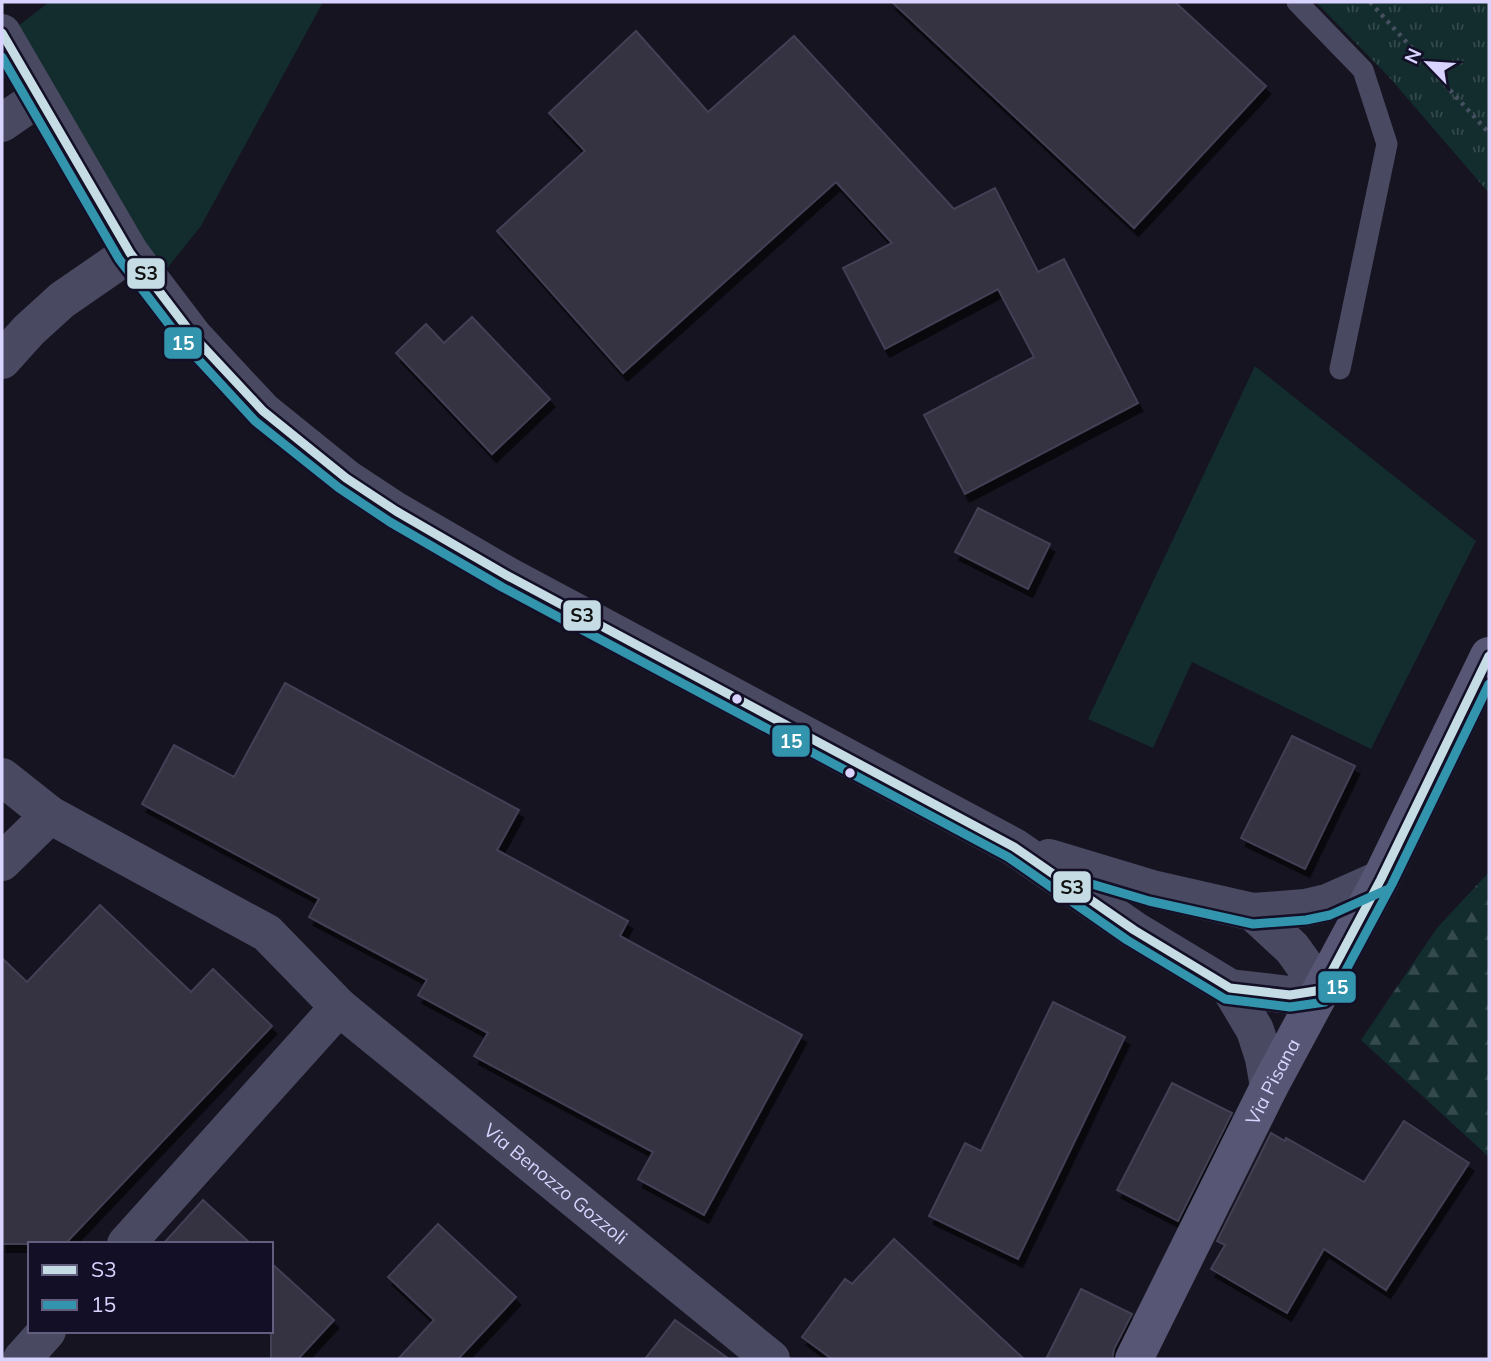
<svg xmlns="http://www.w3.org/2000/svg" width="1491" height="1361" font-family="Mulish,sans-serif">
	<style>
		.green { fill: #132c2d }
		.forest { fill: url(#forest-firs) }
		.park { fill: url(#park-tufts) }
		.building { fill: #343243; stroke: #433f54; stroke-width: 2; filter: url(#shadow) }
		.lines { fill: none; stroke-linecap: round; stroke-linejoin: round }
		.path { stroke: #44505f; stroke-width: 4.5; stroke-dasharray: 3.5 5; stroke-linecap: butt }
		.lane { stroke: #4a4962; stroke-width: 21 }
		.street { stroke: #4a4962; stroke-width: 38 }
		.secondary { stroke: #575674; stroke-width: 38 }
		.bus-1-casing { stroke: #130f26; stroke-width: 14 }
		.bus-2-casing { stroke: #130f26; stroke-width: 14 }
		.bus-1 { stroke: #c6dce5; stroke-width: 9 }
		.bus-2 { stroke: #3394ae; stroke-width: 9 }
		.bus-dot { fill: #d9d4ff; stroke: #130f26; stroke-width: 2.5 }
		.labels { text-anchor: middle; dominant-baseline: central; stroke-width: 6; stroke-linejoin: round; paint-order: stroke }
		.street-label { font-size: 19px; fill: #d9d4ff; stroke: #130f26 }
		.line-badge { stroke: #130f26; stroke-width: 2.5 }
		.badge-label { font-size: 19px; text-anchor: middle; font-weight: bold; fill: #fff }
		.pale-badge-label { font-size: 19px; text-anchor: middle; font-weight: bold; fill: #111 }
	</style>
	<defs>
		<pattern id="forest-firs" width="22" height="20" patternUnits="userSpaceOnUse" patternTransform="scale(1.75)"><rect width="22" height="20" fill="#132c2d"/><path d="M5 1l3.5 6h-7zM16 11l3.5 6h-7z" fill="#354a4c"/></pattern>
		<pattern id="park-tufts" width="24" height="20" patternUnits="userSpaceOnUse" patternTransform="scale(1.75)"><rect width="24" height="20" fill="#132c2d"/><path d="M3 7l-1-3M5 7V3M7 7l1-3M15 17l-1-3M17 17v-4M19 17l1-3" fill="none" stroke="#354a4c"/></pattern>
		<filter id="shadow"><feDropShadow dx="4.5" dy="8" stdDeviation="0" flood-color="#0009"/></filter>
	</defs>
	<rect width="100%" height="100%" fill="#161421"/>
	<path class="green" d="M49 2H323L201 226 153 286 4 37Z
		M1255 366 1476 541 1371 749 1192 662 1153 748 1088 719Z"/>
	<path class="forest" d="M1489 872V1157L1361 1040 1437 928Z"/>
	<path class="park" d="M1316 2H1489V193L1389 77Z"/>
	<path class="building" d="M892 2H1175L1266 86 1134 228Z
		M636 31 708 112 794 36 954 209 995 188 1038 272 1064 259 1138 403 965 494 924 415 1034 357 998 289 885 349 843 268 892 243 836 182 623 373 497 231 585 151 549 113Z
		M472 317 550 399 492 454 396 353 426 324 444 343Z
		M978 508 1050 544 1028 589 955 552Z
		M285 683 519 810 497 850 628 921 620 936 802 1035 704 1215 638 1179 653 1152 474 1056 488 1033 418 995 427 980 309 917 319 899 142 804 174 745 234 777Z
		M1292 736 1355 766 1305 869 1241 838Z
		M100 905 191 992 213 969 272 1026 65 1244H2V958L27 982Z
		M1053 1002 1125 1037 1018 1259 929 1216 965 1143 981 1151Z
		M1172 1083 1232 1113 1178 1221 1117 1190Z
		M1404 1121 1469 1163 1386 1290 1324 1249 1287 1313 1211 1269 1225 1245 1217 1241 1271 1133 1285 1141 1286 1138 1364 1182Z
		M203 1200 251 1244H163Z
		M438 1224 516 1297 458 1359H398L434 1320 388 1277Z
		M894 1239 1024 1359H832L802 1337 845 1279 852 1284Z
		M271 1263 334 1320 298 1359H271Z
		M1081 1289 1132 1314 1114 1349 1112 1359H1046Z
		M675 1320 729 1359H645Z"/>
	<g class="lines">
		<path class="path" d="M1370 2 1489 133"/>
		<path class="lane" d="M1297 2 1363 70 1387 144 1340 369"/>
		<g class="street">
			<path d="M2 33 130 253 194 337 263 411 346 478 396 511 508 576 1014 847 1134 930 1230 988 1290 995 1322 990 1292 948 1253 912"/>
			<path d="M2 123 38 98"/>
			<path d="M2 360 29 330 62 300 130 253"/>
			<path id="s1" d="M2 777 50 815 267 933 339 1007 771 1359"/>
			<path d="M1049 858 1152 889 1253 912 1305 908 1327 903 1381 879"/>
			<path d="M2 862 50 815"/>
			<path d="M1230 988 1255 1030 1264 1058 1269 1087"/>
			<path d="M126 1244 339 1007"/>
			<path d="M22 1359 47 1331"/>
		</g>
		<path class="secondary" id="s2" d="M1134 1359 1269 1087 1381 879 1489 656"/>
		<g class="bus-1-casing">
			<path id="bus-1" d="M2 33 130 253 194 337 263 411 346 478 396 511 508 576 1014 847 1134 930 1230 988 1290 995 1322 990
				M1322 990 1381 879 1489 656"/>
		</g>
		<g class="bus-2-casing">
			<path id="bus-2" d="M2 57 119 259 184 344 255 421 339 488 390 522 502 587 1008 857 1127 940 1225 999 1290 1007 1325 1002 1331 998 1392 884 1489 684
				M1085 882 1149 901 1253 924 1306 920 1330 915 1386 890"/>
		</g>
		<use href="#bus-1" class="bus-1"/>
		<use href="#bus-2" class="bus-2"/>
	</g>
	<g class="bus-dot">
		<circle cx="737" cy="699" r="6"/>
		<circle cx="850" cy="773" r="6"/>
	</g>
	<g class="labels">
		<g class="street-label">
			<text stroke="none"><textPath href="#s2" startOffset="310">Via Pisana</textPath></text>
			<text stroke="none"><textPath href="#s1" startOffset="691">Via Benozzo Gozzoli</textPath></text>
		</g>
	</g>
	<g class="line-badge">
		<rect x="126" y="257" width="40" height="33" rx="7" fill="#c6dce5"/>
		<rect x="163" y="326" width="40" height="34" rx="7" fill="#3394ae"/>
		<rect x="562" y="599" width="40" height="33" rx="7" fill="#c6dce5"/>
		<rect x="771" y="724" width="40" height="34" rx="7" fill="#3394ae"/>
		<rect x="1052" y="870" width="40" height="34" rx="7" fill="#c6dce5"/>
		<rect x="1317" y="970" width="40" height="34" rx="7" fill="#3394ae"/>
	</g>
	<g class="badge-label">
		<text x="183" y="350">15</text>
		<text x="791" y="748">15</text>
		<text x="1337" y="994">15</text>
	</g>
	<g class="pale-badge-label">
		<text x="146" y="280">S3</text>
		<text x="582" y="622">S3</text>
		<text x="1072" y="894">S3</text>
	</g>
	<rect width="1491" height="1361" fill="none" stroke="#d9d4ff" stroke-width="7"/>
	<rect x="28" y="1242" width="245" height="91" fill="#130f26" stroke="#625e7d" stroke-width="2"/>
	<rect x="42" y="1265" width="35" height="10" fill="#c6dce5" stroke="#625e7d" stroke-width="2"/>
	<text x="91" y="1277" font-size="21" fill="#d9d4ff">S3</text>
	<rect x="42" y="1300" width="35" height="10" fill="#3394ae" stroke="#625e7d" stroke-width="2"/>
	<text x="91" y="1312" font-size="21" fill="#d9d4ff">15</text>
	<g transform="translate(1428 63) rotate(295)" stroke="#130f26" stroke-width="5" paint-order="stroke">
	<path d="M0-5L12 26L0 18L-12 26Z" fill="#d9d4ff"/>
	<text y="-10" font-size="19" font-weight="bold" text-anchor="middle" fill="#d9d4ff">N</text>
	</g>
</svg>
